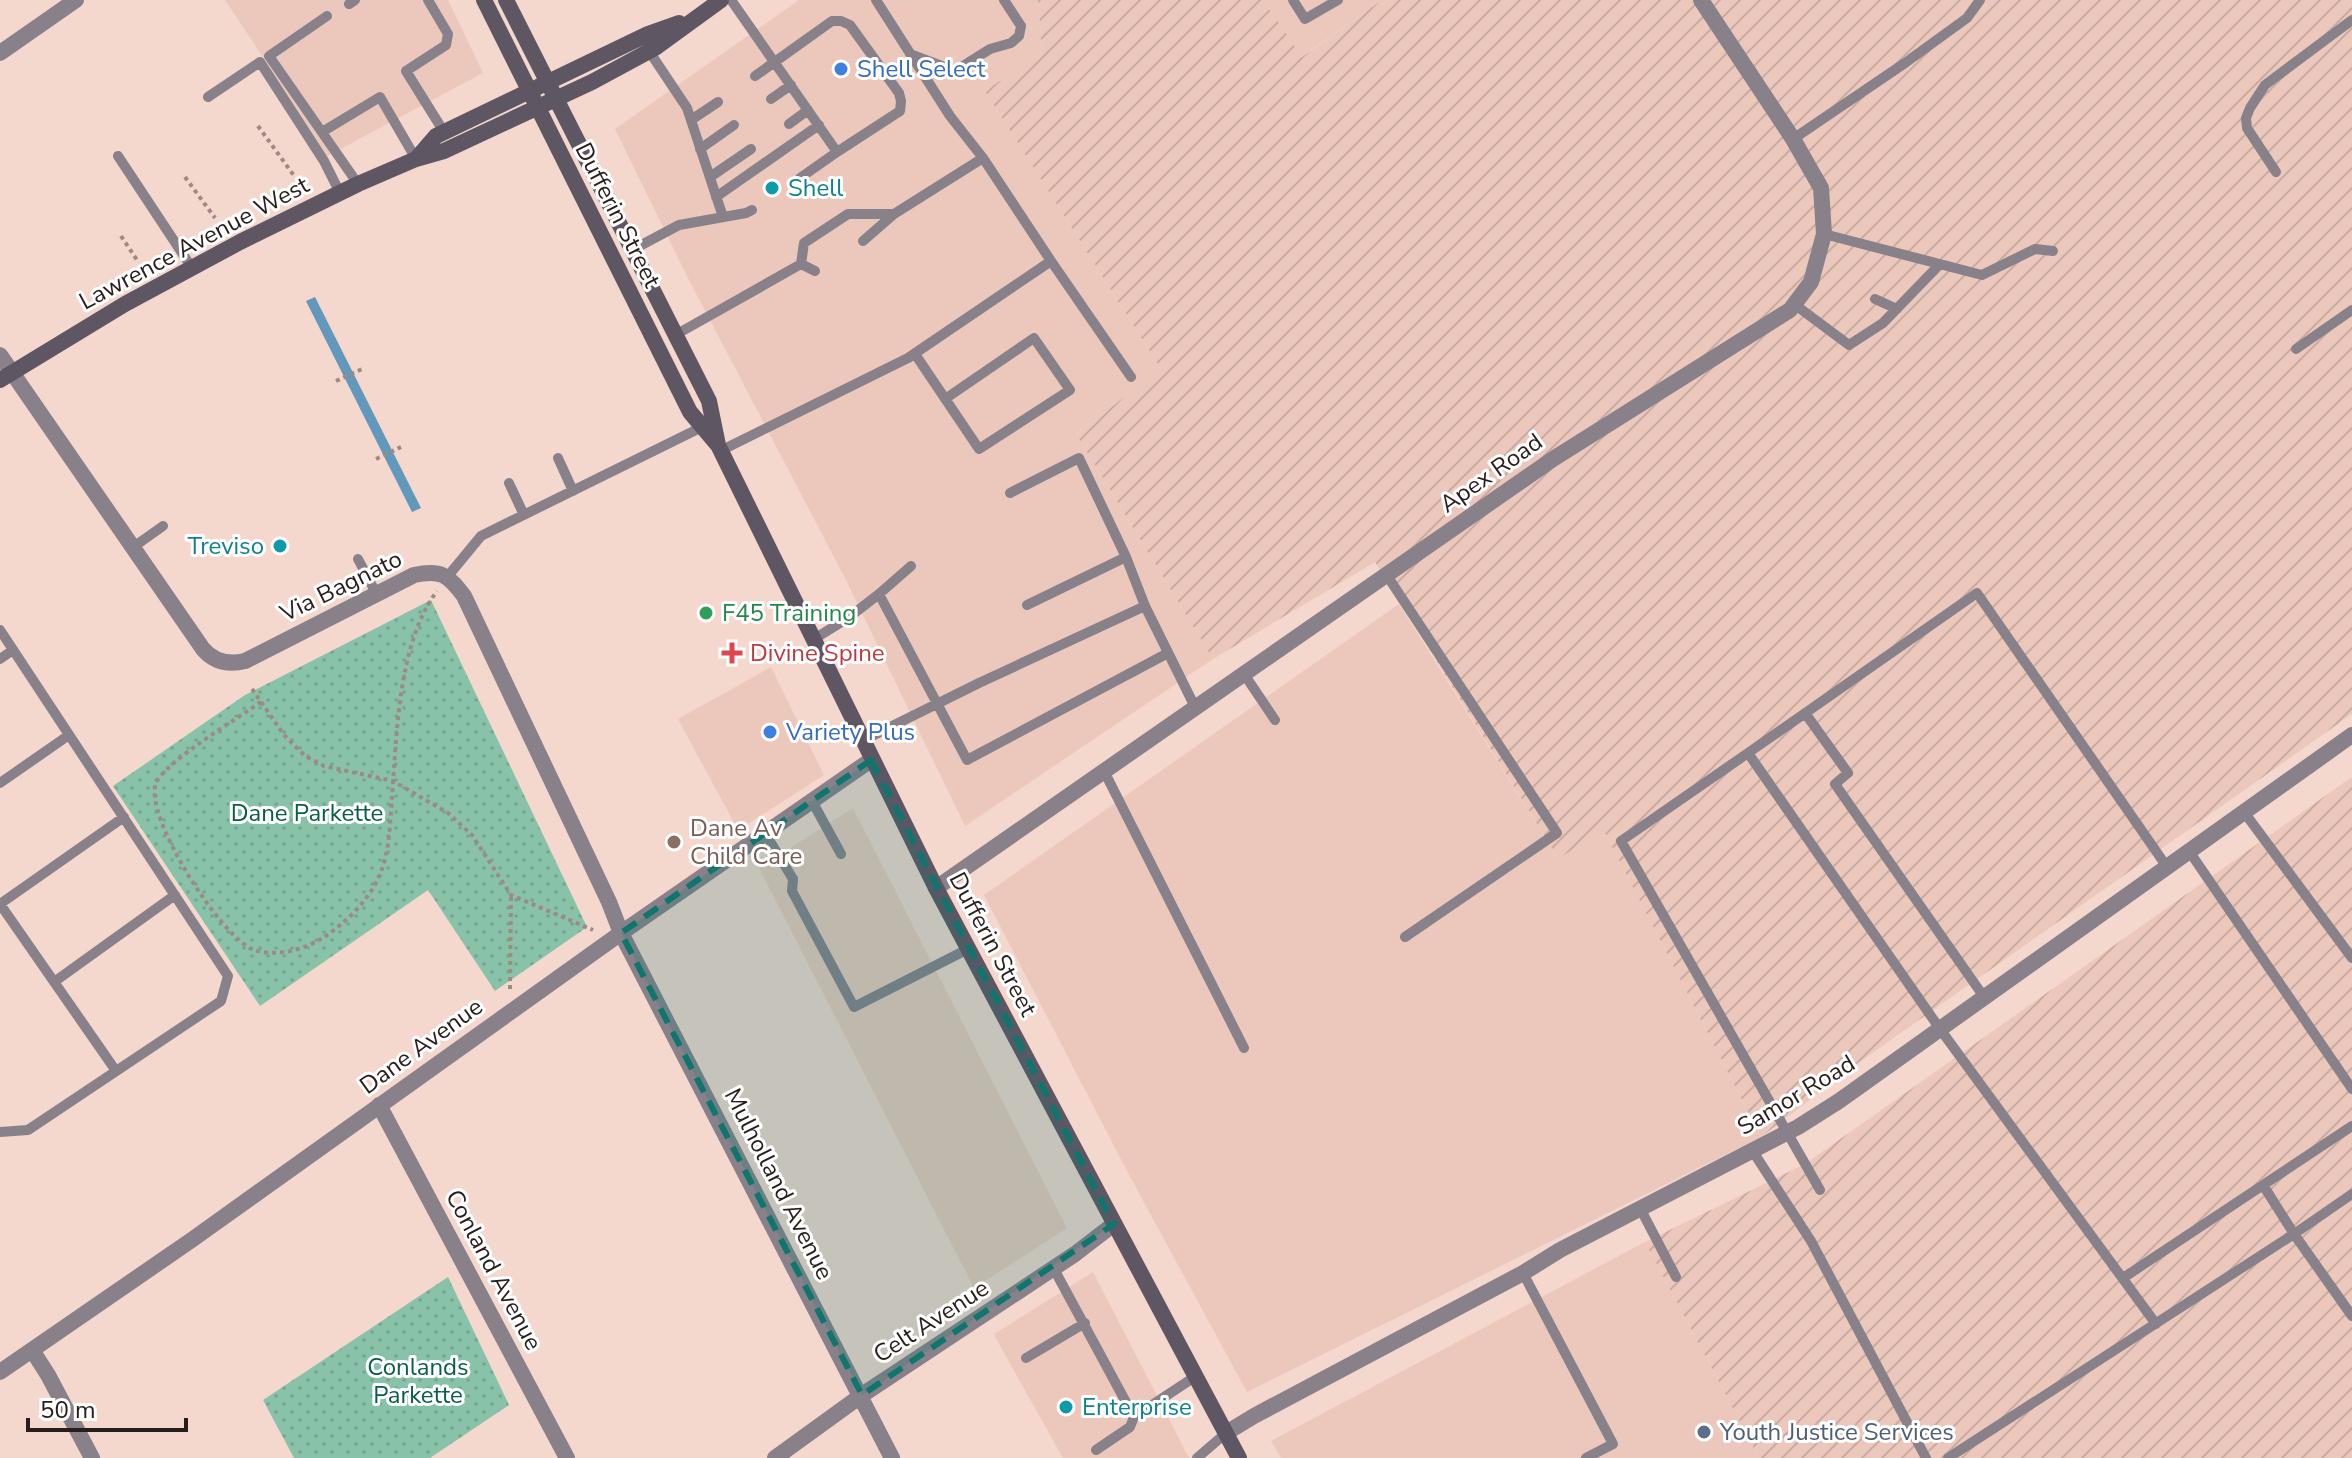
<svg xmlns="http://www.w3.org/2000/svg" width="2352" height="1458" font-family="'Nunito Sans',sans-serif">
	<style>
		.built { fill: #ecc8bc }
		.industrial { fill: url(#industrial-furrows) }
		.grass { fill: url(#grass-dots) }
		.water { fill: #6298bb }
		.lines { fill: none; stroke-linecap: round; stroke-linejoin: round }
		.path { stroke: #9f8a83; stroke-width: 4; stroke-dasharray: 4 4; stroke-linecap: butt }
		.service { stroke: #88818a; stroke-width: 10 }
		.minor { stroke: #88818a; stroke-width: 16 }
		.secondary { stroke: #5f5663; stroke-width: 16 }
		.marked { fill: #0f766e; fill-opacity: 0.2; stroke: #0f766e; stroke-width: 6; stroke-dasharray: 16 10; stroke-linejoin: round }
		.shop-dot { fill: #3f7fe0; stroke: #fff; stroke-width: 3 }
		.culture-dot { fill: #0f9aa8; stroke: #fff; stroke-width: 3 }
		.leisure-dot { fill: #2e9e5b; stroke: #fff; stroke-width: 3 }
		.health-dot { fill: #e0444e; stroke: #fff; stroke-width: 3 }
		.education-dot { fill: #8d6e63; stroke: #fff; stroke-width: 3 }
		.service-dot { fill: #5c6f8a; stroke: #fff; stroke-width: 3 }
		.labels { text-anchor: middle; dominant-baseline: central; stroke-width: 6; stroke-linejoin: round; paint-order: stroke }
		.shop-label { font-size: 24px; fill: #366cbe; stroke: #fff; text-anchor: start }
		.culture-label { font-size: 24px; fill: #0d838f; stroke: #fff; text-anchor: start }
		.street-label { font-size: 24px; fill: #271d1a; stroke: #fff }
		.leisure-label { font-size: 24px; fill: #27864d; stroke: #fff; text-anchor: start }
		.health-label { font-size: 24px; fill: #be3a42; stroke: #fff; text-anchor: start }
		.park-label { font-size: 24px; fill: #0a5e43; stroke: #fff }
		.education-label { font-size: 24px; fill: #785e54; stroke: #fff; text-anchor: start }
		.service-label { font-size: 24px; fill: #4e5e75; stroke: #fff; text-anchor: start }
	</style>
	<defs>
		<pattern id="industrial-furrows" width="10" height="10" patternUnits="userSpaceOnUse" patternTransform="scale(2)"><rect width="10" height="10" fill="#ecc8bc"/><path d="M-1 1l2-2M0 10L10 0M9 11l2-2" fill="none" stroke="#caaba1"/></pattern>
		<pattern id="grass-dots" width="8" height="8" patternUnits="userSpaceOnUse" patternTransform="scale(2)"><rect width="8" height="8" fill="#88c2a8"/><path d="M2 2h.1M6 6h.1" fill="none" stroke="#75a690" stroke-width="1.8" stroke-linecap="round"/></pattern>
	</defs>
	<rect width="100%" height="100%" fill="#f4d7cd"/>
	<path class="built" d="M225 0H448L483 73 318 161 290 117 270 68Z
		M799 0H1038L1042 52 985 91 1161 369 1076 434 1213 659 965 826 846 580 687 276 615 129Z
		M1263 0H1382L1301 57Z
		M1399 604 1558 858 1605 833 1761 1137 1247 1392 1127 1171 984 895Z
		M771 667 824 775 738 830 678 719Z
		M853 808 1067 1228 974 1288 759 868Z
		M1645 1242 1759 1458H1281L1271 1441Z
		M1093 1272 1189 1458H1063L999 1344 994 1334Z"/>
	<path class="industrial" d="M1038 0H1263L1302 57 1382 0H2352V714L1854 1066 1761 1137 1605 833 1558 858 1375 562 1213 659 1076 434 1161 369 985 91 1042 52Z
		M2352 777V1458H1759L1645 1242 1805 1164Z"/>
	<path class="grass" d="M431 600 587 927 495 991 428 890 260 1006 113 786 245 695Z
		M448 1277 509 1405 430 1458H294L263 1400Z"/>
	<path class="water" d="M315 297 421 508 412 512 306 301Z"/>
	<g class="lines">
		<path class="path" d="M258 126 295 177
			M185 177 215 218
			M121 236 137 260
			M336 381 362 369
			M376 459 401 447
			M252 689 284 735 305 756 324 766 393 781 448 813 472 835 511 895 593 930
			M261 702C238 718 165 762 156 783 143 816 222 939 254 950 277 957 304 950 324 937 346 923 370 899 380 874 390 850 390 822 392 796 397 733 398 643 437 591
			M510 989 511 895"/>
		<path class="service" d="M428 0 448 34 446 45 406 71 444 132
			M731 0C766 51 802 101 837 152L900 111 901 101 899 93 850 25 841 21H832L755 76
			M876 0 950 116 983 158
			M1293 0 1305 19 1338 0
			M349 4 355 0
			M327 16 269 56 358 184
			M649 51 687 108 723 217
			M910 54 955 71 990 49 1011 43 1019 36 1021 26 1004 0
			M208 97 260 62 324 161 340 193
			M771 99 791 85
			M691 120 718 102
			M789 124 808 110
			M322 132 380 97 416 159
			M1793 139 1905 63 1967 18 1980 0
			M700 149 734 125
			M118 156 192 268
			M2276 172 2247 128 2246 118 2250 108 2265 85 2352 20
			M710 177 751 149
			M800 178 837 152
			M716 197 819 125
			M1824 234 1982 275 2035 249 2053 251
			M863 241 894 214
			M632 250 679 225 746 213 752 210
			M1051 261 1131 377
			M801 264 815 271
			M1875 299 1897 309
			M1794 304 1849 345 1883 323 1940 264
			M677 334 801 264 804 243 848 214H894L983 158 1051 261 908 358 720 451
			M2296 349 2352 310
			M915 354 979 449 1070 390 1034 338 945 399
			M558 458 573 491
			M509 483 524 515
			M1010 493 1079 458 1126 557 1145 606 1195 707
			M132 548 163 526
			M358 559 376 593
			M911 566 879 594 967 760 1168 653
			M1386 574 1557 833 1405 937
			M448 576 481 536 702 427
			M1027 605 1126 557
			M0 630 228 976 221 1001 28 1130 0 1132
			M814 639 848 618 879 594
			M0 659 13 650
			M1244 674 1275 720
			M1805 713 1848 773 1835 784 1984 997
			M862 741 979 683 1145 606
			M1748 753 1977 593 2167 867
			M1104 771 1244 1048
			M0 783 69 735
			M812 801 841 854
			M2244 812 2352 958
			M765 833 793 879 792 891 854 1007 968 949
			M2189 851 2352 1089
			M0 904 116 1071
			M0 904 124 817
			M54 982 175 895
			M1752 1150 1811 1241 1926 1458
			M1820 1190 1621 841 1748 753 1940 1029 2156 1324
			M2352 1194 2294 1234 2352 1316
			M1640 1208 1676 1277
			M1054 1269 1134 1417 1196 1376
			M1523 1273 1613 1444 1586 1458
			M2123 1278 2352 1126
			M1026 1358 1085 1323
			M1096 1450 1130 1427 1134 1417
			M1197 1458 1226 1433
			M1948 1458 2294 1234 2263 1185"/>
		<path class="minor" d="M0 53 76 0
			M0 355 203 649C214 662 228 665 245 661L414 575C441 569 448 575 464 596L609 902 621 933 892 1458
			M936 888 1553 459 1790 310 1811 282 1824 234 1821 188 1793 139 1701 0
			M379 1105 567 1458
			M32 1350 48 1375 92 1458
			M0 1372 193 1239 621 933 871 760
			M1226 1433 1254 1416 1523 1273 1560 1250 1798 1127 1839 1101 2352 735
			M775 1458 862 1395 1075 1254 1114 1224"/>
		<path class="secondary" d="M484 0 690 412 717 444
			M506 0 709 401 718 445 936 888 1239 1458
			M417 158 436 136 648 34 679 23
			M0 380 125 304 240 242 358 184 416 159 444 151 592 82 655 48 721 0"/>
	</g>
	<path class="marked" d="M871 760 1114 1224 862 1395 621 933Z"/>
	<g class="shop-dot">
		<circle cx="841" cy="69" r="8"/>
		<circle cx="770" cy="732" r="8"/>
	</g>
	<g class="culture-dot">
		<circle cx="772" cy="188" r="8"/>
		<circle cx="280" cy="546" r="8"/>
		<circle cx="1066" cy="1407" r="8"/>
	</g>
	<circle class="leisure-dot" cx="706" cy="613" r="8"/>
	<path class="health-dot" d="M728 641h8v8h8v8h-8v8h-8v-8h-8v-8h8z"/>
	<circle class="education-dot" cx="674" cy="842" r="8"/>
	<circle class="service-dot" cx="1704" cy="1432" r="8"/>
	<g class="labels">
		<g class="shop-label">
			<text x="857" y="69">Shell Select</text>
			<text x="786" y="732">Variety Plus</text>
		</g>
		<g class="culture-label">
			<text x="788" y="188">Shell</text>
			<text x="264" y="546" text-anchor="end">Treviso</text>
			<text x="1082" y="1407">Enterprise</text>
		</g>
		<g class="street-label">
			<text transform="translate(618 215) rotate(63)">Dufferin Street</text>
			<text transform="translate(194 243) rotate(-28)">Lawrence Avenue West</text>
			<text transform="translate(1491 473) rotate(-35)">Apex Road</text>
			<text transform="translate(341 586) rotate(-26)">Via Bagnato</text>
			<text transform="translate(993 944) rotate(62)">Dufferin Street</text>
			<text transform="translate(421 1046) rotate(-36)">Dane Avenue</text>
			<text transform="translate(1796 1095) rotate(-31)">Samor Road</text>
			<text transform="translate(779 1184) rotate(63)">Mulholland Avenue</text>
			<text transform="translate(494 1270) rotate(62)">Conland Avenue</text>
			<text transform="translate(931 1321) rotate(-33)">Celt Avenue</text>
		</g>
		<g class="leisure-label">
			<text x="722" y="613">F45 Training</text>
		</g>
		<g class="health-label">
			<text x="750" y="653">Divine Spine</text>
		</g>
		<g class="park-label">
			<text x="307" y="813">Dane Parkette</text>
			<text x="418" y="1367">Conlands<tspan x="418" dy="28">Parkette</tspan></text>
		</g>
		<g class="education-label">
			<text x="690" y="828">Dane Av<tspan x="690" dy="28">Child Care</tspan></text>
		</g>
		<g class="service-label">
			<text x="1720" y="1432">Youth Justice Services</text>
		</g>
	</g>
	<path d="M28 1418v12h158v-12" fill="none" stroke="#271d1a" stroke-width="4"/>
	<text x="40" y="1418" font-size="24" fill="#271d1a" stroke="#ffffff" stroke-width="6" paint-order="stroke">50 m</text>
</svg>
